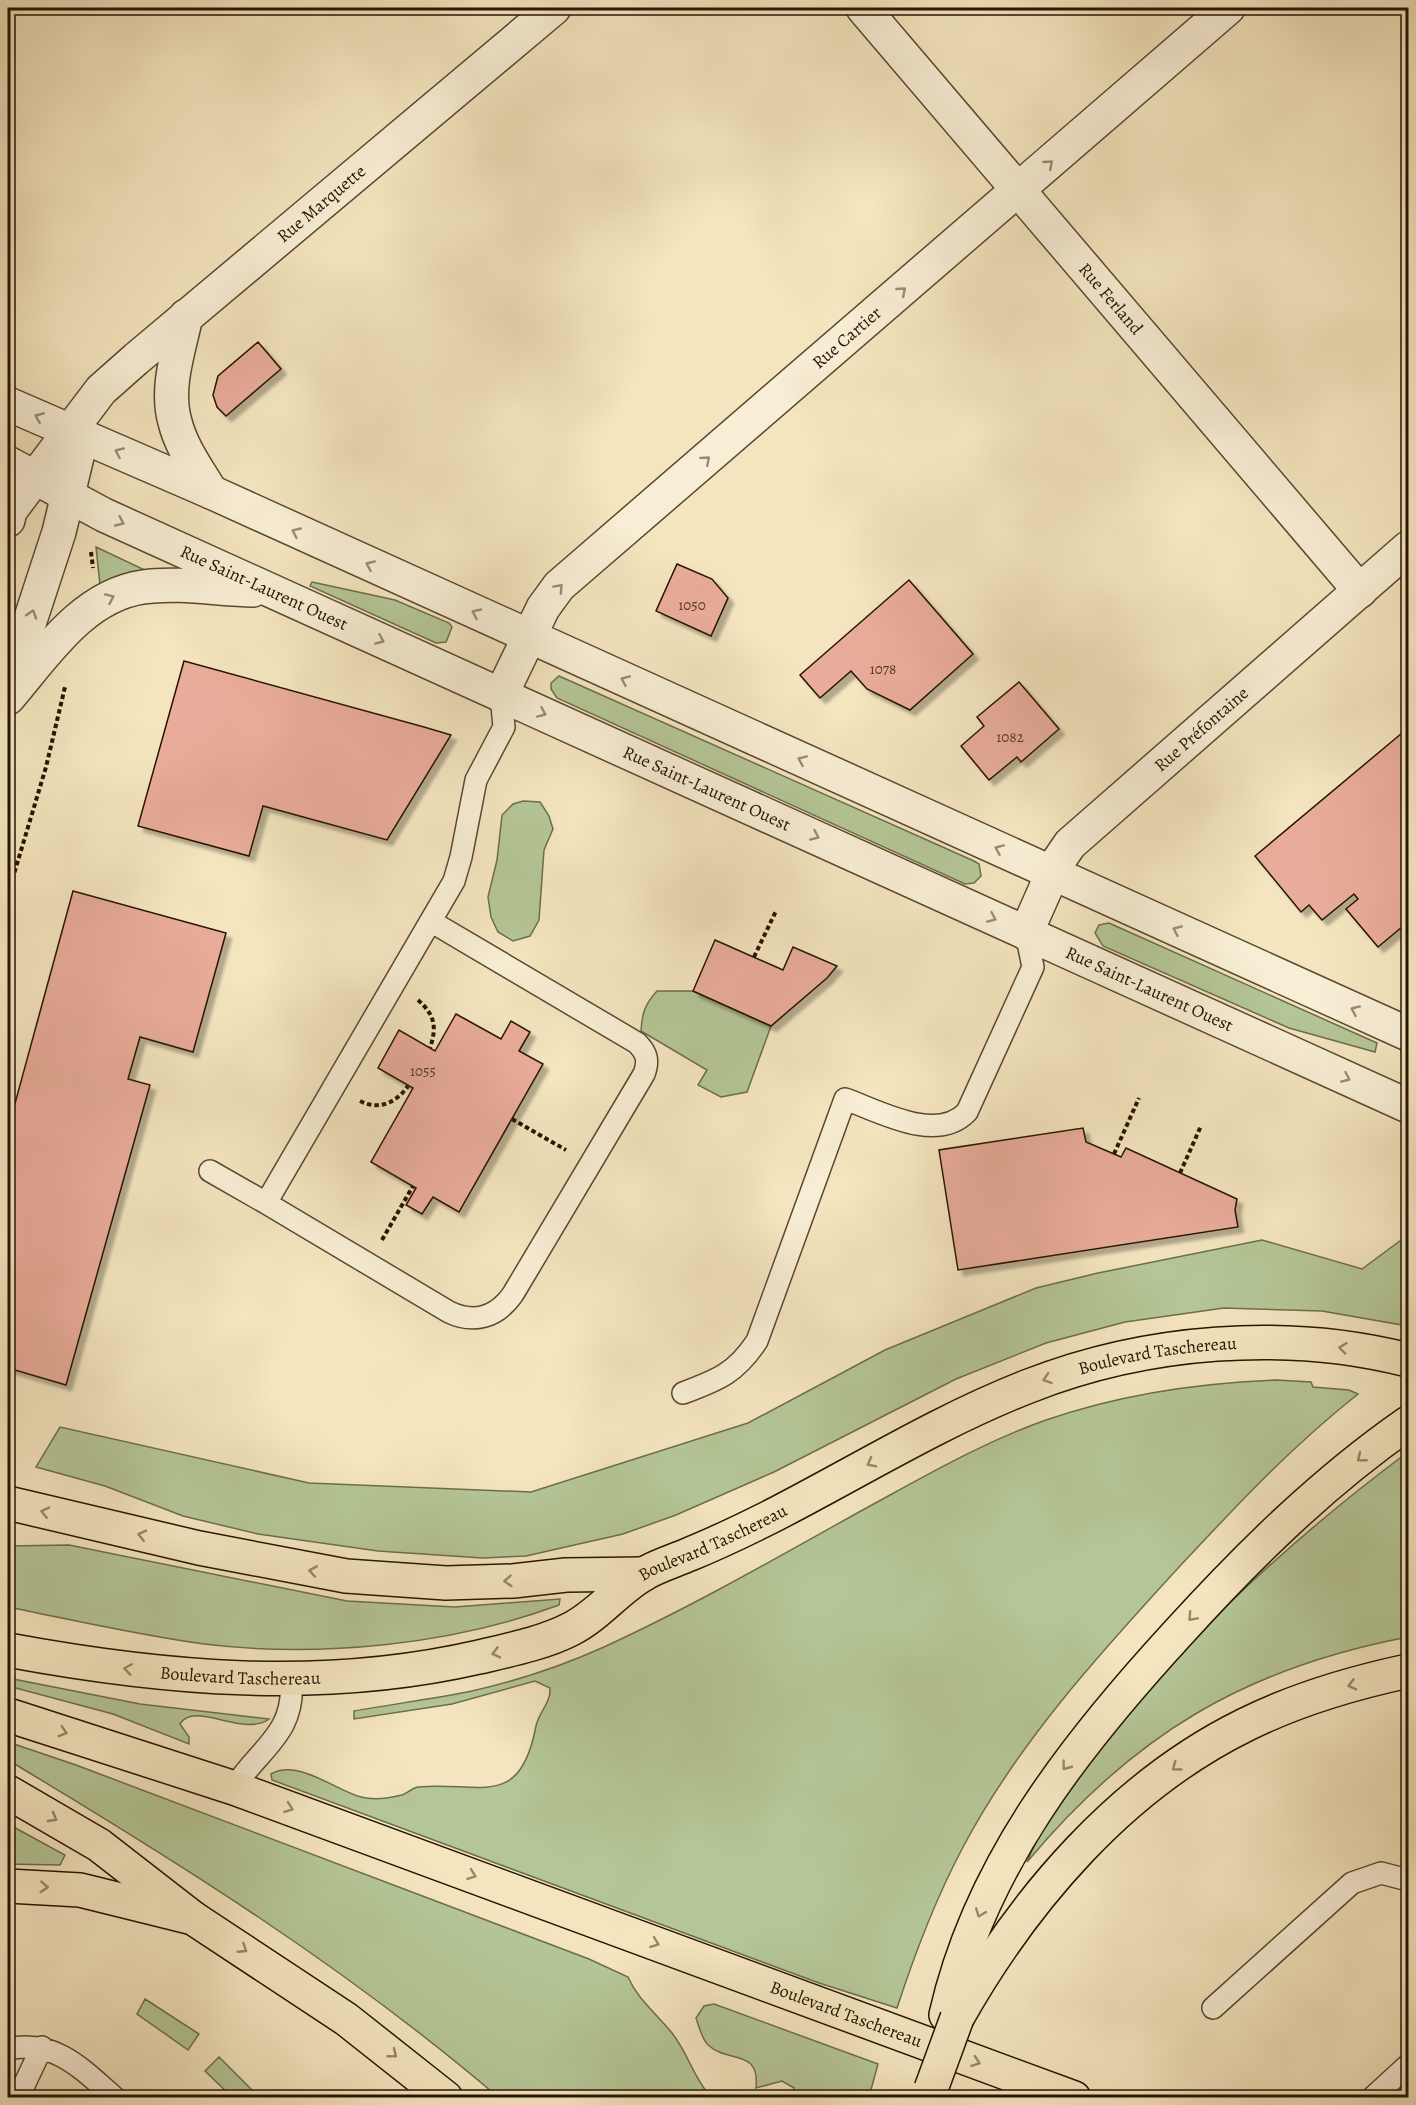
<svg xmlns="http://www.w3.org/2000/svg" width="1416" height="2105" font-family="Alegreya,serif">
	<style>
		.green { fill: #b5c696; stroke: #6d6d4c; stroke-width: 1.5 }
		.building { fill: #e9ac9a; stroke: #251401; stroke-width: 1.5; filter: url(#shadow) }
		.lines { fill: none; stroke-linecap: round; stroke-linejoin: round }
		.service-casing { stroke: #594830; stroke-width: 24 }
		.minor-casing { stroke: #594830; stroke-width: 36 }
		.tertiary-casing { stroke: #594830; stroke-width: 36 }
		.primary-casing { stroke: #251401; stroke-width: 36 }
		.trunk-casing { stroke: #251401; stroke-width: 36 }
		.path { stroke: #251401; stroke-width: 4; stroke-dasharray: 4.5 3; stroke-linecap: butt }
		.service { stroke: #f8eed5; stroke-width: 21 }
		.minor { stroke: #f8eed5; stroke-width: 33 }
		.tertiary { stroke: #f8eed5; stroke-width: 33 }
		.primary { stroke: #f4e5bf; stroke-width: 33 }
		.trunk { stroke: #f4e5bf; stroke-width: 33 }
		.trunk-bridge-casing { stroke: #251401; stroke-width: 36; stroke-linecap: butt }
		.trunk-bridge { stroke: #f4e5bf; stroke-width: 33 }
		.oneway { stroke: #998c76 }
		.oneway2 { stroke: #97876a }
		.labels { text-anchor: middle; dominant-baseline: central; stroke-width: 4.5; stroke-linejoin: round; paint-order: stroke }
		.number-label { font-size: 15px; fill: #563a27 }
		.street-label { font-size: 18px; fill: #251401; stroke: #f8eed5 }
	</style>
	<defs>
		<filter id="shadow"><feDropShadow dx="5.5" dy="5.5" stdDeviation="1.5" flood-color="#0004"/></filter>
	</defs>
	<rect width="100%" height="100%" fill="#f4e5bf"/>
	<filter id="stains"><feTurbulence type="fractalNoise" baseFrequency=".00333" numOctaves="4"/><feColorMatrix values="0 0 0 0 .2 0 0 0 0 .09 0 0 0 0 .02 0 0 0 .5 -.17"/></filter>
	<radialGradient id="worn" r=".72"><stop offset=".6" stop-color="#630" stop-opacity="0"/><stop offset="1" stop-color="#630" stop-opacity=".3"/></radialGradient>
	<path class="green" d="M96 547 147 571 100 585Z
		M312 582 395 600 449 623 452 627 446 642 436 643 310 586Z
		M559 676 974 861 979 864 981 876 974 883 965 884 557 698 551 689V683Z
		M523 801 540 802 549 816 553 829 544 850 539 920 530 936 513 941 498 932 491 917 488 897 497 860 502 815 513 804Z
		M1109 923 1377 1043 1375 1052 1289 1028 1103 946 1095 933 1099 925Z
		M657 991H693L771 1026 747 1092 721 1097 698 1085 707 1070 641 1031C642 1013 645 1004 657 991Z
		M1408 1235V1326L1322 1311 1224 1308 1125 1322 1046 1343 956 1379 774 1472 676 1515 623 1534 526 1556 482 1558 378 1551 258 1534 183 1516 105 1486 36 1467 60 1427 309 1483 531 1492 748 1423 885 1350 1036 1288 1098 1273 1262 1240 1362 1269Z
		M1276 1380 1311 1382 1313 1387 1349 1390 1358 1394C1290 1448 1239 1503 1180 1566 1100 1653 1017 1744 962 1849 935 1900 915 1953 897 2008L819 1983 272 1780 271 1774C298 1758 336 1791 361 1797 373 1800 390 1798 402 1795 408 1793 412 1788 418 1787 480 1781 520 1811 536 1726 539 1712 551 1703 550 1688L535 1681 452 1704 354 1719V1711C393 1704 433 1699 472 1691 516 1681 562 1666 604 1647 691 1607 775 1559 859 1512 920 1479 981 1443 1046 1420 1121 1394 1197 1383 1276 1380Z
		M1408 1452V1637C1245 1668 1133 1735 1027 1862 1044 1820 1072 1783 1100 1747 1187 1635 1294 1537 1408 1452Z
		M69 1545 347 1601 455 1607 560 1599 559 1605C451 1645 319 1658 204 1644 138 1635 73 1620 8 1607V1546Z
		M8 1678 140 1704 269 1719C244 1738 194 1700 180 1724L189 1737V1744L113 1714 8 1686Z
		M8 1742 76 1765 589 1959 628 1977C638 2000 657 2014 672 2033 688 2053 694 2079 711 2097H498C346 1967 178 1862 8 1760Z
		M8 1824 65 1855 60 1865 8 1864Z
		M145 1999 199 2034 188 2050 137 2014Z
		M714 2004 878 2064 869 2097H764C774 2093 783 2087 793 2093L794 2088 782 2081 756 2088C760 2048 729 2064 708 2045 702 2039 699 2027 696 2018L704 2006Z
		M219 2057 259 2097H232L205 2071Z"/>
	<path class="building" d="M258 342 281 369 226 416 217 407 213 395 218 376Z
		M677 564 712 579 728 598 711 636 656 611Z
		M909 580 973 654 910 710 867 689 851 671 820 698 800 675Z
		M184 661 424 727 451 735 387 840 263 806 249 856 138 826Z
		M1019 682 1059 729 1021 762 1017 757 989 780 961 746 984 726 977 717Z
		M1408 728V922L1378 947 1346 909 1358 899 1354 894 1322 920 1309 905 1301 912 1255 856Z
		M73 891 226 933 193 1052 140 1037 128 1079 150 1085 66 1385 8 1368V1129Z
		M715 940 783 970 793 947 837 966 827 978 771 1026 693 991Z
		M456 1014 501 1039 511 1021 530 1032 519 1051 543 1064 459 1212 433 1197 422 1214 406 1205 416 1188 371 1162 413 1088 378 1068 399 1030 435 1051Z
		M1083 1128 1086 1142 1121 1157 1126 1148 1237 1199 1235 1210 1238 1227 958 1270 939 1150Z"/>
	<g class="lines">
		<g class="service-casing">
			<path id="service" d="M432 922 637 1043C647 1053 649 1061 644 1074L513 1294C497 1317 474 1324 449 1312L266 1203 454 881 461 857 476 780 504 727 501 695
				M210 1171 266 1203
				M683 1393C718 1380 736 1373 757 1341L845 1099C879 1111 936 1144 967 1112L1033 967 1026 933
				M234 1788C258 1749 296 1734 291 1680
				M1213 2008 1352 1883 1381 1873 1408 1880
				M8 2049C55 2039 82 2069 115 2098
				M18 2098 42 2047
				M1372 2098 1408 2065"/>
		</g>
		<g class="minor-casing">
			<g id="minor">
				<path id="s1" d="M863 8 1360 591"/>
				<path id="s2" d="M70 431 101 390 136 359 554 8"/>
				<path id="s3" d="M501 695 543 608 559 586 1228 8"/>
				<path id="s4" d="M1026 933 1057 863 1070 844 1408 548"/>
			</g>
		</g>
		<g class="tertiary-casing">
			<g id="tertiary">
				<path d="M186 316C179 350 165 388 175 422 181 447 198 470 211 492"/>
				<path d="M8 404 211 492 1408 1034"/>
				<path id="s5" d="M8 463 104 515 1408 1106"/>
				<path d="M8 520 10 511 70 431"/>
				<path d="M8 688 59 532 82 436"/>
				<path d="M8 698C45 655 82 596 143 587 178 582 217 589 253 590"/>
			</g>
		</g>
		<g class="primary-casing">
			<path id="primary" d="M8 1886 80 1890 193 1918 346 2019 446 2098
				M946 2015C980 1865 1076 1744 1178 1633 1248 1556 1323 1482 1408 1423"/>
		</g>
		<g class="trunk-casing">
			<g id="trunk">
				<path d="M8 1503 199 1548 346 1576 446 1583 513 1581 566 1575 644 1574"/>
				<path id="s6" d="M8 1650C164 1679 322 1693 479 1657 509 1650 544 1643 571 1629 597 1616 617 1590 642 1575 656 1566 674 1561 690 1554 717 1543 744 1530 770 1517 856 1473 939 1421 1029 1386 1146 1340 1286 1329 1408 1360"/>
				<path id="s7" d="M8 1715 234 1788 1074 2098"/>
				<path d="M8 1792 99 1845 193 1918"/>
				<path d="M957 2018C1024 1899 1121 1786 1245 1725 1297 1699 1352 1683 1408 1671"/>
			</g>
		</g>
		<path class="path" d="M91 552 93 568
			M8 894 46 767 65 687
			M754 957 776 911
			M418 1000C435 1015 437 1027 430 1048
			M360 1101C379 1111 397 1102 408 1086
			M512 1119 566 1150
			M1114 1154 1139 1098
			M1180 1173 1201 1126
			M382 1240 413 1186"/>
		<use href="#service" class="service"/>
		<use href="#minor" class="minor"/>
		<use href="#tertiary" class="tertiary"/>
		<use href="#primary" class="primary"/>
		<use href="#trunk" class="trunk"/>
		<g class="trunk-bridge-casing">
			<path id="trunk-bridge" d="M931 2089 957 2018"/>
		</g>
		<use href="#trunk-bridge" class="trunk-bridge"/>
	</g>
	<defs><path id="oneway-chevron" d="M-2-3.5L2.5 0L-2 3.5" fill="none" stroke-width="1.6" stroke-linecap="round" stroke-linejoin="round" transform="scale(1.5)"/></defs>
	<g class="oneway">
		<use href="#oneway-chevron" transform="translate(1049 164) rotate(-41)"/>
		<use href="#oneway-chevron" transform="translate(902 291) rotate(-41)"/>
		<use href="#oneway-chevron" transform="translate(39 417) rotate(-157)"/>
		<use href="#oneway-chevron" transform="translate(119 452) rotate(-156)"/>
		<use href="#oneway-chevron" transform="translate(706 460) rotate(-41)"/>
		<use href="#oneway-chevron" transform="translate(120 522) rotate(25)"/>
		<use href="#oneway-chevron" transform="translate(296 532) rotate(-155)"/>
		<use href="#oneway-chevron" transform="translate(370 565) rotate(-156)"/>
		<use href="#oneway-chevron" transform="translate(559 588) rotate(-47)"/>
		<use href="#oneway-chevron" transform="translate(110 598) rotate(-24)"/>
		<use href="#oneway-chevron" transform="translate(476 613) rotate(-155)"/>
		<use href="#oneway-chevron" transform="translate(32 614) rotate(-72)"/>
		<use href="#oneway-chevron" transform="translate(380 640) rotate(24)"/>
		<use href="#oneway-chevron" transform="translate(625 680) rotate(-156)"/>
		<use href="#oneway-chevron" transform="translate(542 713) rotate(24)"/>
		<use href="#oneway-chevron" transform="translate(802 760) rotate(-156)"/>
		<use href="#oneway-chevron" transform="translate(815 836) rotate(24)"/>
		<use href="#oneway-chevron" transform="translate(999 849) rotate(-156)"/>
		<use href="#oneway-chevron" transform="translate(992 918) rotate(24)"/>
		<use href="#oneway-chevron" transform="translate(1177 930) rotate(-156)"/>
		<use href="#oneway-chevron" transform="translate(1355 1010) rotate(-156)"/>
		<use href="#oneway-chevron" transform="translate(1346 1078) rotate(24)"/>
	</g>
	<g class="oneway2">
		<use href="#oneway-chevron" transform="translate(1343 1348) rotate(-174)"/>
		<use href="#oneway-chevron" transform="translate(1047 1379) rotate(161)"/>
		<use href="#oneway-chevron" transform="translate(1361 1458) rotate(141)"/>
		<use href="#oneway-chevron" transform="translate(871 1463) rotate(152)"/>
		<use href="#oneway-chevron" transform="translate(45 1512) rotate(-167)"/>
		<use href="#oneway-chevron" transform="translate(142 1535) rotate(-167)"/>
		<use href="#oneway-chevron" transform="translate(313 1571) rotate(-170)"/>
		<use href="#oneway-chevron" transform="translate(508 1581) rotate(176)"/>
		<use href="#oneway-chevron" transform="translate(1192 1617) rotate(133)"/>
		<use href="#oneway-chevron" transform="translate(496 1653) rotate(166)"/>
		<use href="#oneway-chevron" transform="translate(128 1669) rotate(-172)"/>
		<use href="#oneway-chevron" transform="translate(1352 1685) rotate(165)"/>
		<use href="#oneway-chevron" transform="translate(63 1732) rotate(17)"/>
		<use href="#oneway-chevron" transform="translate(1066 1766) rotate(127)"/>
		<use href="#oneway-chevron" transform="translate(1176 1767) rotate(144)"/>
		<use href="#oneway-chevron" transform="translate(289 1808) rotate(20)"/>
		<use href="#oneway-chevron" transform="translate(53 1818) rotate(30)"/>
		<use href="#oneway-chevron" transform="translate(472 1875) rotate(20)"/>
		<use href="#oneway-chevron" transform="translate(44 1887) rotate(4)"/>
		<use href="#oneway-chevron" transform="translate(980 1913) rotate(111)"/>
		<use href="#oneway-chevron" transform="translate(655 1943) rotate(20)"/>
		<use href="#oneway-chevron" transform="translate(243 1949) rotate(33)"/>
		<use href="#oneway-chevron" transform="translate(393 2054) rotate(39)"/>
		<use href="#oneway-chevron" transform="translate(976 2062) rotate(20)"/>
	</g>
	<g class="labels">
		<g class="number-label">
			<text x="692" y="605">1050</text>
			<text x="883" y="669">1078</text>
			<text x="1010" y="737">1082</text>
			<text x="423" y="1071">1055</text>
		</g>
		<g class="street-label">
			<text stroke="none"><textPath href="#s2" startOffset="340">Rue Marquette</textPath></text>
			<text stroke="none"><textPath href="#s1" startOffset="382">Rue Ferland</textPath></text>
			<text stroke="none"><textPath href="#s3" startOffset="504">Rue Cartier</textPath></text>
			<text stroke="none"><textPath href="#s5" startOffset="285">Rue Saint-Laurent Ouest</textPath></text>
			<text stroke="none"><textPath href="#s4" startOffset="274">Rue Préfontaine</textPath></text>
			<text stroke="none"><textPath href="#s5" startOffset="771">Rue Saint-Laurent Ouest</textPath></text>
			<text stroke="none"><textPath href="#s5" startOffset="1257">Rue Saint-Laurent Ouest</textPath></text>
			<text stroke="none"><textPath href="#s6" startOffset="1224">Boulevard Taschereau</textPath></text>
			<text stroke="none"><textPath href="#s6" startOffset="738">Boulevard Taschereau</textPath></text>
			<text stroke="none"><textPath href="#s6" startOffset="234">Boulevard Taschereau</textPath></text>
			<text stroke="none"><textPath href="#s7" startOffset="890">Boulevard Taschereau</textPath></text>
		</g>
	</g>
	<rect width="1416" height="2105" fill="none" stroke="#f4e5bf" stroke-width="30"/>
	<rect x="9" y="9" width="1398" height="2087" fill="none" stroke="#251401" stroke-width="3"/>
	<rect x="15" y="15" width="1386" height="2075" fill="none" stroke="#251401" stroke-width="1.5"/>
	<rect width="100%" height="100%" filter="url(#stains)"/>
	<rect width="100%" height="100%" fill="url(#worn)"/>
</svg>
